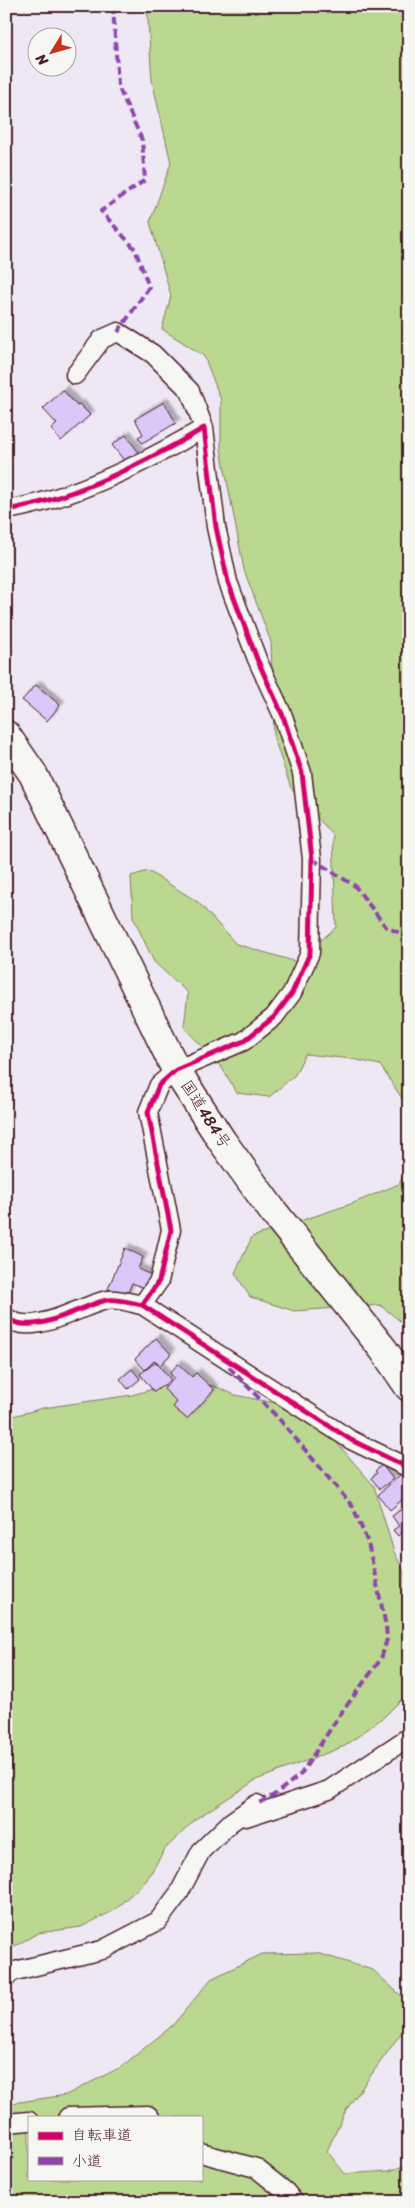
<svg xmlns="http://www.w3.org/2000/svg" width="415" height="2208" font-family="Sriracha,'Klee One',sans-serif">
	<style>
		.green { fill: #bbd890; stroke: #827c5e; fill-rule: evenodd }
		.building { fill: #dbc7f8; stroke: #4a1f2b; filter: url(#shadow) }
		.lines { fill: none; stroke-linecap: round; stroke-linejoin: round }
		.minor-casing { stroke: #4a1f2b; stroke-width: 21 }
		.trunk-casing { stroke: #4a1f2b; stroke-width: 31 }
		.minor { stroke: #f6f6f2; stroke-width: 18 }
		.trunk { stroke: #f6f6f2; stroke-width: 28 }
		.quiet { stroke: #8e44ad; stroke-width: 4; stroke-dasharray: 8 4; stroke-linecap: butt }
		.cycleway-casing { stroke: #f6f6f2; stroke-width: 8 }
		.cycleway { stroke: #d6006c; stroke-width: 5 }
		.labels { text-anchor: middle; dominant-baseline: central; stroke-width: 5; stroke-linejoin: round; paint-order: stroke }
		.street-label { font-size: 16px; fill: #4a1f2b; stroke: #f6f6f2 }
	</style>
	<defs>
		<filter id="shadow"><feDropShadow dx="4.5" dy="-4.5" stdDeviation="1" flood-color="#0004"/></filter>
	</defs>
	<rect width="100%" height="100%" fill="#eee8f4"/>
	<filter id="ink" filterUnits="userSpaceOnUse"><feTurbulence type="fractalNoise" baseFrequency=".02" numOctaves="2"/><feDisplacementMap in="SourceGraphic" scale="10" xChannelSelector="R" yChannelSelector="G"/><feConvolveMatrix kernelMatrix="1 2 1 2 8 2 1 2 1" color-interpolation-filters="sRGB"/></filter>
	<g filter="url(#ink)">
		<path class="green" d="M147 6H409V1109L380 1065 352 1059 305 1054 295 1075 269 1097 237 1093 222 1068 184 1027 188 993 154 962 133 917 131 876 148 871 198 902 236 944 297 962 336 927 333 835 291 788 274 738 271 642 244 570 221 449V400L204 356 162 329 171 296 150 222 171 163 152 80Z
			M409 1163V1328L380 1305 294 1311 250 1297 235 1273 252 1237 351 1204 399 1184Z
			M187 1379 217 1387 235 1395 285 1405 330 1435 374 1486 394 1552 409 1582V1692L385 1716 345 1746 256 1780 197 1818 165 1849 146 1881 113 1911 81 1927 38 1933 6 1951V1418L43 1408 132 1395Z
			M317 1953 373 1970 409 2003V2022L346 2110 327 2151 345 2174 389 2171 409 2164V2202H6V2104L66 2095 121 2067 173 2025 211 1979 262 1954ZM29 2117H201V2179H29Z"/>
		<path class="building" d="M63 390 77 406 79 404 90 415 61 441 51 429 57 424 43 409Z
			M164 402 176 423 142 443 138 437 143 434 135 419Z
			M126 435 139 453 126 463 112 445Z
			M36 685 60 705 47 721 22 700Z
			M125 1248 143 1257 138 1269 153 1276 147 1289 132 1283 126 1297 108 1289Z
			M156 1338 171 1354 160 1365 155 1360 145 1370 135 1359Z
			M156 1362 171 1380 154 1392 140 1374Z
			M178 1364 192 1377 196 1373 214 1390 187 1419 173 1407 177 1402 164 1389 174 1378 170 1373Z
			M132 1369 140 1379 128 1389 120 1379Z
			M382 1465 393 1479 380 1489 371 1478 377 1473 375 1471Z
			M402 1473 409 1482V1494L390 1510 378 1495Z
			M409 1504V1540L403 1532 398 1536 393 1530 399 1526 392 1516Z"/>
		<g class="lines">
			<g class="minor-casing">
				<path id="minor" d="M75 375 102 339 118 332 153 354 190 391 204 428
					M6 510C71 500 148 461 204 428L216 527 228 582 257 659 283 716 302 773 312 859 310 953 292 993 274 1017 244 1041 176 1070 159 1085 148 1112 171 1230 159 1281 142 1305
					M6 1317C31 1339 81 1305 107 1300 117 1298 132 1303 142 1305L351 1440 409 1468
					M246 1817 329 1790 409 1737
					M6 1978 11 1972 102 1950 158 1921 179 1893 201 1851 231 1822 257 1804
					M68 2117 148 2115 150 2117
					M6 2123 29 2121
					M201 2153 256 2168 286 2192 294 2202"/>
			</g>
			<g class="trunk-casing">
				<path id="trunk" d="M6 735 33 774 176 1070 222 1141 272 1210 383 1349 409 1387"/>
			</g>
			<use href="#minor" class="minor"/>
			<use href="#trunk" class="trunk"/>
			<path class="quiet" d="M113 6 118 86 142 140 145 180 101 211 135 249 149 287 118 332
				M312 859 355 886 386 927 409 937
				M229 1367 280 1420 353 1507 368 1543 386 1626 387 1639 381 1659 339 1716 301 1774 274 1795 257 1804"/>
			<g class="cycleway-casing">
				<path id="cycleway" d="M6 510C71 500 148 461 204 428L216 527 228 582 257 659 283 716 302 773 312 859 310 953 292 993 274 1017 244 1041 176 1070 159 1085 148 1112 171 1230 159 1281 142 1305
					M6 1317C31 1339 81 1305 107 1300 117 1298 132 1303 142 1305L351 1440 409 1468"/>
			</g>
			<use href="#cycleway" class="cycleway"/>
		</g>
	</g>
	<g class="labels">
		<g class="street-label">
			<text transform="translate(206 1114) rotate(57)">国道484号</text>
		</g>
	</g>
	<rect width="415" height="2208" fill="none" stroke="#f6f6f2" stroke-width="25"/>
	<rect x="12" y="12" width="390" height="2183" fill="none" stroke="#4a1f2b" stroke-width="2" filter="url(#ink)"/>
	<rect x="28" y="2116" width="175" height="65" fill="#f6f6f2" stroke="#b1a0a2"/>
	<rect x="38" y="2132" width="25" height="8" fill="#d6006c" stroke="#b1a0a2"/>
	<text x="72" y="2140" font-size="15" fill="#4a1f2b">自転車道</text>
	<rect x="38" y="2157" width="25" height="8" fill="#8e44ad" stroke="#b1a0a2"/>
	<text x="72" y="2166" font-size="15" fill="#4a1f2b">小道</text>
	<g transform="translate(52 52) rotate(233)"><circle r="24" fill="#f6f6f2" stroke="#b1a0a2"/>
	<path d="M0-4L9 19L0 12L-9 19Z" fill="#c8321e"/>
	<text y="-8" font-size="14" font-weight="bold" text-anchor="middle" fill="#4a1f2b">N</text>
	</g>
</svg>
